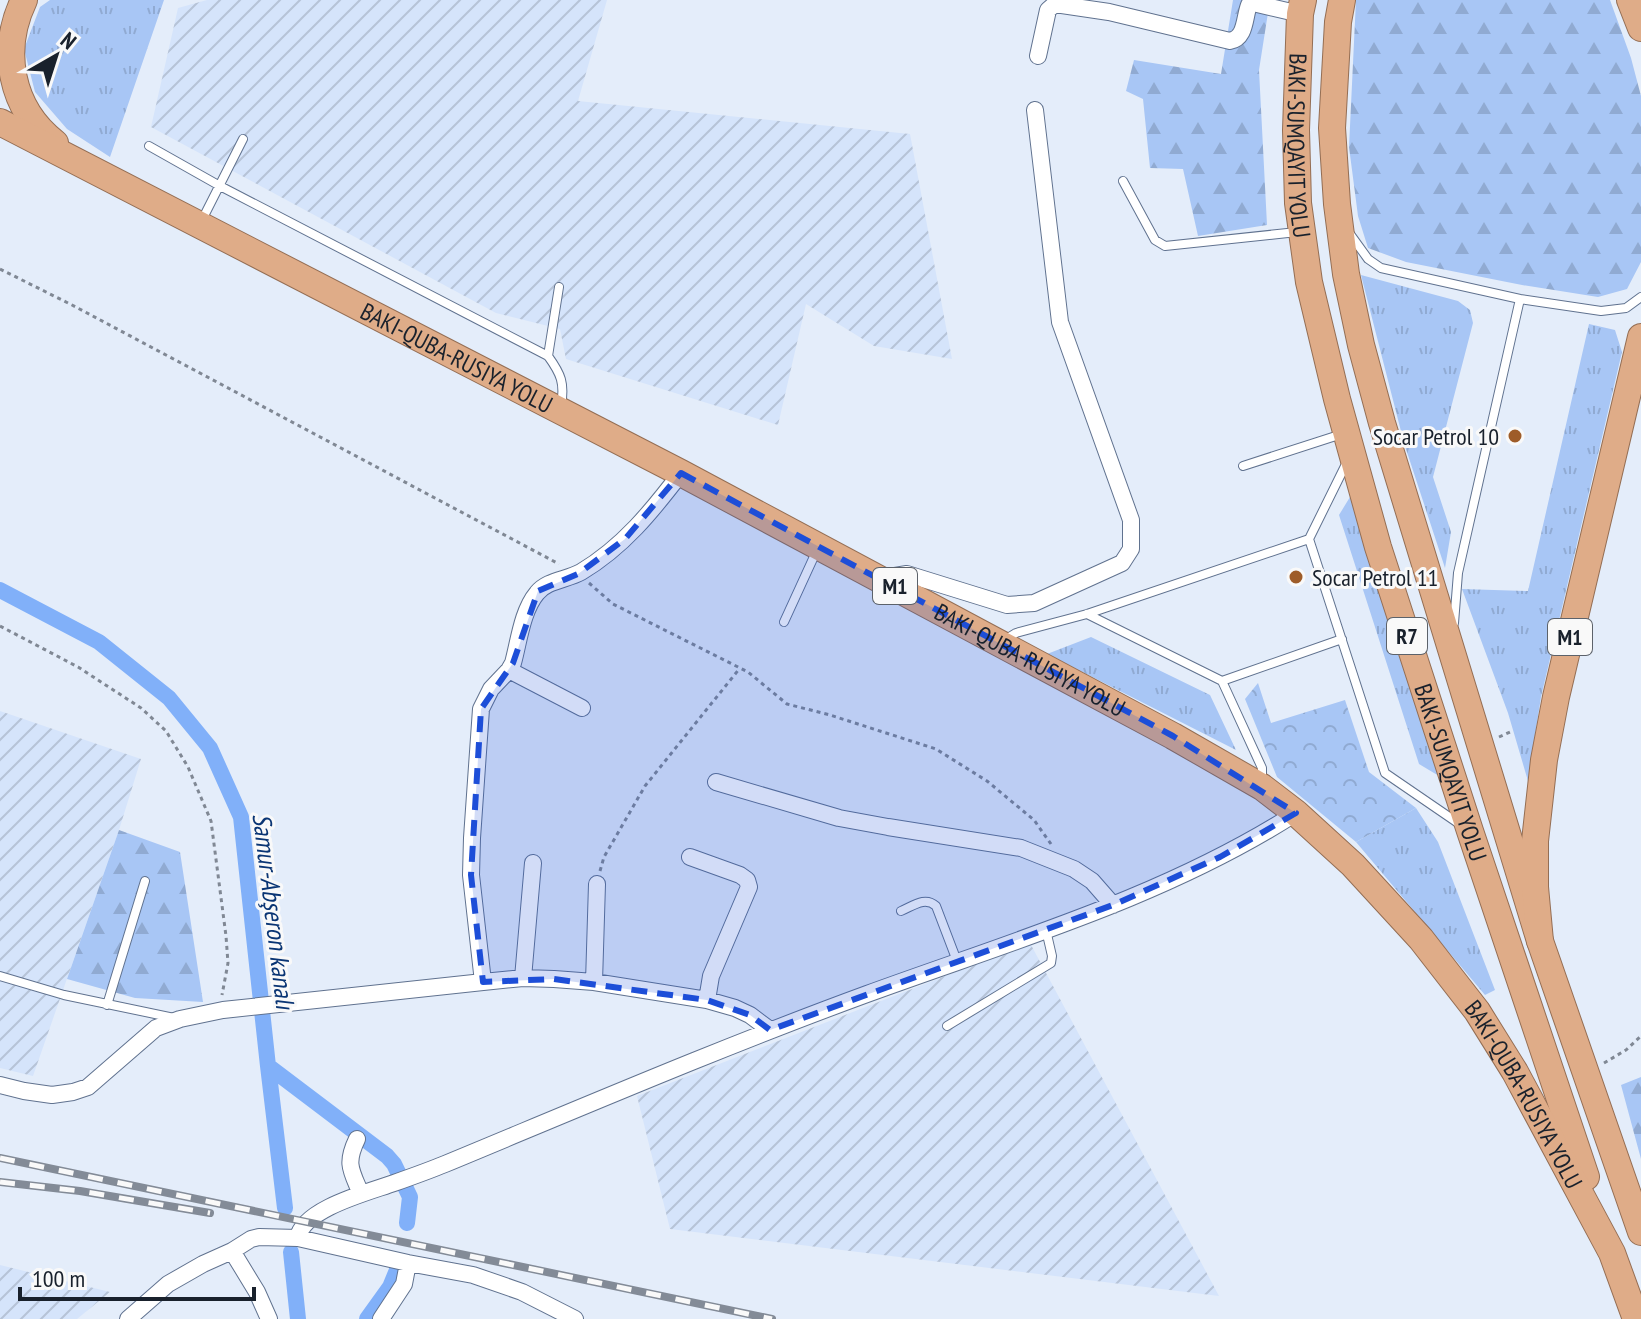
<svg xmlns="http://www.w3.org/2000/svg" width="1641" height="1319" font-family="'PT Sans Narrow',sans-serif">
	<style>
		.industrial { fill: url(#industrial-furrows) }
		.grass { fill: url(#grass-tufts) }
		.forest { fill: url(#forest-firs) }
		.park { fill: url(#park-crowns) }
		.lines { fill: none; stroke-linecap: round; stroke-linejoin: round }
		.canal { stroke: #81b0f9; stroke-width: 16 }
		.service-casing { stroke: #60728f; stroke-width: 10 }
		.minor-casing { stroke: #60728f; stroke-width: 18 }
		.trunk-casing { stroke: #946e54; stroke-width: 28 }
		.path { stroke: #808894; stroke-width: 3; stroke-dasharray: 4 4; stroke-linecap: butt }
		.service { stroke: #fff; stroke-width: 8 }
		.minor { stroke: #fff; stroke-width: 16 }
		.trunk { stroke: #dfac88; stroke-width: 26 }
		.rail-casing { stroke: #838b97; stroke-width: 8 }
		.rail { stroke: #f9f9f9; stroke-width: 5; stroke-dasharray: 15; stroke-linecap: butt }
		.marked { fill: #1d4ed8; fill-opacity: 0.2; stroke: #1d4ed8; stroke-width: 6; stroke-dasharray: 16 10; stroke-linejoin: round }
		.poi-dot { fill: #9e5c29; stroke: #f9f9f9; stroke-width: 3 }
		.labels { text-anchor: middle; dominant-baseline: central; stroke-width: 6; stroke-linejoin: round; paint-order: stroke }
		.shield { fill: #f9f9f9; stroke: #5c626a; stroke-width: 2 }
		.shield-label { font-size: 22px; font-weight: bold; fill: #19212c }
		.street-label { font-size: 24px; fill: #19212c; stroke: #f9f9f9 }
		.poi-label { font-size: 24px; fill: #19212c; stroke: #f9f9f9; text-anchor: end }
		.water-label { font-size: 26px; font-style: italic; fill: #0a3574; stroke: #f9f9f9 }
	</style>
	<defs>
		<pattern id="industrial-furrows" width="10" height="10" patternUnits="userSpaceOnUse" patternTransform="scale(2)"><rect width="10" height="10" fill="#d5e4fb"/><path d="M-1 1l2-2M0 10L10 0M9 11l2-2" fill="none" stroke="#b6c3d7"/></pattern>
		<pattern id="grass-tufts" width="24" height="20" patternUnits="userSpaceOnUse" patternTransform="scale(2)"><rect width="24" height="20" fill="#a8c6f5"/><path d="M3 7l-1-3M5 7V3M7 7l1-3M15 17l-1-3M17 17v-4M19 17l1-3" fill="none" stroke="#90aad2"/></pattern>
		<pattern id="forest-firs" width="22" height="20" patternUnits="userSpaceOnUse" patternTransform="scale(2)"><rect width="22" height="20" fill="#a8c6f5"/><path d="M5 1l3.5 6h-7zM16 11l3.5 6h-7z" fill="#90aad2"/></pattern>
		<pattern id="park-crowns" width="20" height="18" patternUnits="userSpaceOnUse" patternTransform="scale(2)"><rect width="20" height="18" fill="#a8c6f5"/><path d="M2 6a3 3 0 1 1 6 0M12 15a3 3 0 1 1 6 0" fill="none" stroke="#90aad2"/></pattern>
	</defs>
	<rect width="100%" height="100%" fill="#e4edfa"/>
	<path class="industrial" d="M207 0H607L578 101 910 134 952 359 874 346 806 304 778 425 566 359 560 329 496 313 151 127 178 8Z
		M0 711 141 759 119 830 33 1076 0 1068Z
		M1030 943 1219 1296 670 1229 637 1096Z
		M0 1265 110 1292 77 1319H0Z"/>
	<path class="grass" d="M50 0H164L110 157 67 129 35 92 24 49 40 7Z
		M1361 275 1458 301 1470 310 1473 323 1433 477 1451 532 1445 568 1404 443Z
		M1589 324 1615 330 1622 352 1541 697 1528 781 1508 713 1462 589 1528 591Z
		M1350 497 1439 776 1419 764 1339 515Z
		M1091 637 1210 695 1236 750 1047 654Z
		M1416 808 1438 842 1495 990 1485 995 1356 842Z"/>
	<path class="forest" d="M1233 0H1270L1259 70 1267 225 1198 236 1183 169 1150 168 1143 99 1126 91 1134 60 1221 74Z
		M1356 0H1610L1631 58 1641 96V262L1627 289 1598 297 1522 285 1406 262 1368 248 1358 216 1349 147Z
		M119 830 180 852 203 1002 135 998 67 979Z
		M1641 1077V1159L1621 1085Z"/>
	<path class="park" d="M1258 683 1271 723 1345 700 1369 772 1416 808 1356 842 1277 777 1245 699Z"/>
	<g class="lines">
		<path class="canal" d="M0 590 99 642 169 698 210 748 241 817 268 1066 285 1208
			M268 1066 387 1156 394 1164 410 1197 407 1223
			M291 1252 298 1319
			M367 1319 390 1287 397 1270"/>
		<g class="service-casing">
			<path id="service" d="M149 146 220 186 548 356C561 374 565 383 561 406
				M1123 181 1155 240 1165 246 1297 232
				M202 220 243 139
				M1350 234 1368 259 1381 268 1520 299 1601 311 1626 308 1641 297
				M548 356 559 287
				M1348 460 1309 539 1385 773 1458 823
				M1243 466 1342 434
				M1087 614 1222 681 1262 768V781
				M784 622 817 550
				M1454 623 1458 573 1520 299
				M1003 641 1016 633 1087 614 1309 539
				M1222 681 1342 639
				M901 911C913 906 925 896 936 906L957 961
				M0 976 64 995 174 1018
				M107 1005 145 881
				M947 1026 1051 963 1052 956 1046 930"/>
		</g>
		<g class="minor-casing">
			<path id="minor" d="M1038 56 1048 10 1055 4 1109 12 1230 41C1246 38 1244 18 1249 5L1253 3 1300 14
				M887 582 895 576 907 574 1007 605 1034 603 1122 563 1131 549V520L1060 322 1035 110
				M509 670 582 708
				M716 782 839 818 888 827 1021 848 1074 869 1092 881 1113 905
				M690 857 740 875 747 880 749 887 711 976 707 1000
				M523 978 533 863
				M483 982 471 875 472 838 481 709 491 689 509 670 513 663C519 641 522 611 537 593 547 580 567 580 581 572 623 547 652 511 681 473
				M594 982 597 884
				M0 1085 24 1091 52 1095 73 1092 88 1087 156 1028 180 1019 223 1010 483 982 523 978 554 979 594 982 707 1000 735 1008 750 1015 770 1030
				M357 1139C345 1164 351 1170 361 1194
				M298 1238 408 1263 473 1275 522 1292 575 1319
				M232 1251 257 1292 269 1319
				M128 1319 168 1284 203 1264 232 1251 251 1239 259 1237 298 1238C302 1209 369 1192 394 1183 411 1177 428 1171 445 1164 585 1106 725 1046 867 994 1012 941 1165 897 1296 813
				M381 1319 404 1284 408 1263"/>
		</g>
		<g class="trunk-casing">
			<g id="trunk">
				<path d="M24 0C0 50 10 108 55 143"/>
				<path id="s1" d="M1303 0 1300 14 1296 130 1298 203 1309 282 1337 399 1378 547 1470 831 1586 1177"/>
				<path d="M1342 0 1338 22 1332 128 1337 204 1346 274 1361 345 1382 423 1540 941"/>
				<path d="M1630 0 1641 28"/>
				<path id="s2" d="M0 122 681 473 1173 736 1262 787 1296 813 1353 865 1421 939 1477 1011 1515 1072 1612 1253 1636 1319"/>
				<path d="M1641 337 1556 697 1544 760 1535 841V887L1540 941 1641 1232"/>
			</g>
		</g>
		<path class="path" d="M0 269 72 305 559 564
			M589 583 613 604 748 672 787 704 830 715 936 749 987 781 1034 820 1051 844
			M0 626 78 667 141 708 166 731 188 767 211 821 226 936 228 963 222 995
			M1499 737 1510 732
			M600 871 604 857 645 786 740 668
			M1604 1063 1626 1050 1641 1036"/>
		<use href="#service" class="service"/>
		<use href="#minor" class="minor"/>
		<use href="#trunk" class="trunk"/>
		<g class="rail-casing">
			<path id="rail" d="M0 1158 772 1319
				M0 1182 80 1191 210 1213"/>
		</g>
		<use href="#rail" class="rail"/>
	</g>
	<path class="marked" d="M681 473 1173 736 1296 813 1220 857 1113 905 770 1030 750 1015 707 1000 554 979 483 982 471 875 481 709 513 663 538 591 578 574 625 539Z"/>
	<g class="poi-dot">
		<circle cx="1515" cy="436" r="8"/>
		<circle cx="1296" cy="577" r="8"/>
	</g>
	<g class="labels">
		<g class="shield">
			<rect x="873" y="568" width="44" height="36" rx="6"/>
			<rect x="1387" y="618" width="40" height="36" rx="6"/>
			<rect x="1548" y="619" width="44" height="36" rx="6"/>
		</g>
		<g class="shield-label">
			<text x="895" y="586">M1</text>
			<text x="1407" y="636">R7</text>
			<text x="1570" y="637">M1</text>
		</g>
		<g class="street-label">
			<text stroke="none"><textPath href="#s1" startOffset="146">BAKI-SUMQAYIT YOLU</textPath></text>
			<text stroke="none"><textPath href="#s2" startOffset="514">BAKI-QUBA-RUSIYA YOLU</textPath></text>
			<text stroke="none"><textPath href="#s2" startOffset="1162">BAKI-QUBA-RUSIYA YOLU</textPath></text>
			<text stroke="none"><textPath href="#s1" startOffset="794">BAKI-SUMQAYIT YOLU</textPath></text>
			<text stroke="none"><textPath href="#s2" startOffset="1834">BAKI-QUBA-RUSIYA YOLU</textPath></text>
		</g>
		<g class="poi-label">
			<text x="1499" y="436">Socar Petrol 10</text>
			<text x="1312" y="577" text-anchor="start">Socar Petrol 11</text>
		</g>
		<g class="water-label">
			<text transform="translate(274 911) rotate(83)">Samur-Abşeron kanalı</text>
		</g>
	</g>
	<g transform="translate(56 56) rotate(39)" stroke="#f9f9f9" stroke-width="6" paint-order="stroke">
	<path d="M0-6L14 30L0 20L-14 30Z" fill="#19212c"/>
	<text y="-12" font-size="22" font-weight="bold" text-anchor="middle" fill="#19212c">N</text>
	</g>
	<path d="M20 1287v12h234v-12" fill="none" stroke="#19212c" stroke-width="4"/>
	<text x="32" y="1287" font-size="24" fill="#19212c" stroke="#f9f9f9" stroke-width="6" paint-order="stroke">100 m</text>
</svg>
